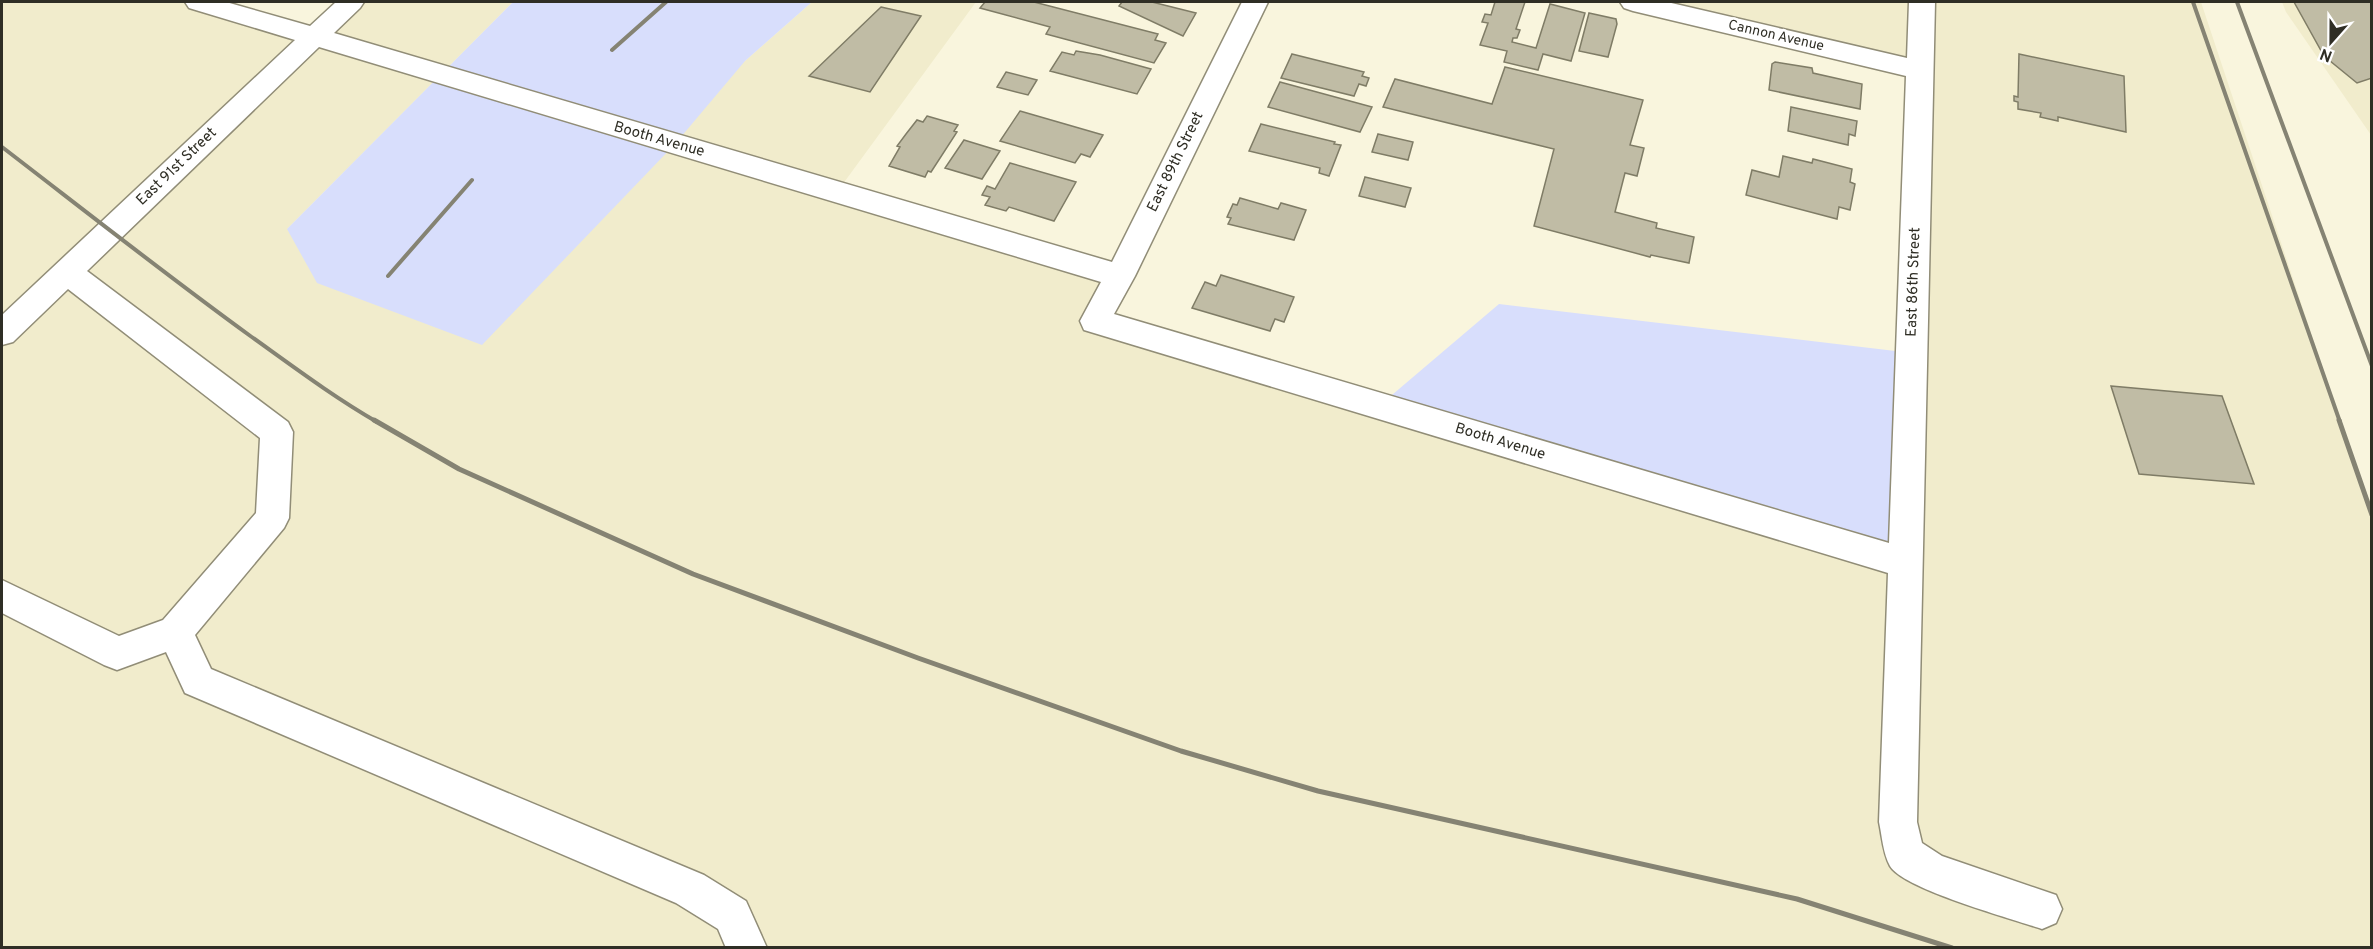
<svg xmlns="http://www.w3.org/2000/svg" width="2373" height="949" font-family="Overpass,sans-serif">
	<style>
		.built { fill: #f1eccc }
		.green { fill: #d8defc }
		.building { fill: #c0bca5; stroke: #7f7c66; stroke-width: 1.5 }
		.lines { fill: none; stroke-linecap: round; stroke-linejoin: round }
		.minor-casing { stroke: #918d77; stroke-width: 3 }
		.minor { fill: #fff; fill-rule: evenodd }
		.rail-far1 { stroke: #858373; stroke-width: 4 }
		.rail { stroke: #858373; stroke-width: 5 }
		.labels { text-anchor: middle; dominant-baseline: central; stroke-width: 5; stroke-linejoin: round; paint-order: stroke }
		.far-street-label { font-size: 14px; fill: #2f2e25; stroke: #fff }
		.street-label { font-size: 15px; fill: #2f2e25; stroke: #fff }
	</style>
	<rect width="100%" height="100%" fill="#f9f5dd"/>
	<path class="built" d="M2 2H197L314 36 351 2H513L287 229 745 61 812 2H976L837 192 1120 276 1095 321 1905 562 1920 70 1633 2H2201L2371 513V947L2 948Z
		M2282 2H2371V135L2286 12Z"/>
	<path class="green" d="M513 2H812L745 61 675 144 482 345 317 283 287 229Z
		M1499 304 1912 353 1905 563 1379 406Z"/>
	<path class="building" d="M985 2H1034L1158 34 1155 40 1166 43 1154 63 1046 34 1050 27 980 8Z
		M1122 2H1152L1196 13 1183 36 1119 6Z
		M1495 2H1525L1516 29 1520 30 1517 38H1513L1512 42 1536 48 1550 4 1585 13 1571 61 1543 54 1538 70 1504 62 1507 51 1480 45 1488 23 1482 22 1485 14 1491 15Z
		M2294 2H2372V78L2357 83 2324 56Z
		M881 7 921 16 870 92 809 76Z
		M1589 13 1616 19 1617 24 1608 57 1579 51Z
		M1076 51 1100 55 1151 69 1137 94 1050 71 1062 52 1074 55Z
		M1292 54 1364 72 1362 76 1369 78 1366 86 1359 84 1354 96 1281 78Z
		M2019 54 2124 76 2126 132 2058 117V121L2040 117 2041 113 2018 109V102L2014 101V96L2018 97Z
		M1775 62 1812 68 1813 73 1862 84 1860 109 1769 90 1772 64Z
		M1505 67 1643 100 1630 145 1644 148 1637 176 1625 173 1615 212 1657 223 1656 228 1694 237 1689 263 1651 255 1650 257 1534 226 1554 149 1383 107 1395 79 1492 104Z
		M1006 72 1037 80 1028 95 997 87Z
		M1280 82 1372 107 1360 132 1268 107Z
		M1791 107 1857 121 1855 136 1849 134 1848 145 1788 131Z
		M1020 111 1103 135 1090 157 1081 154 1075 163 1000 141Z
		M927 116 958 125 954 131 957 132 931 172 928 171 925 177 889 166 900 147 897 146 906 134 917 120 923 122Z
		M1261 124 1335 142 1334 144 1341 145 1329 176 1319 173 1320 168 1249 151Z
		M1378 134 1413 142 1408 160 1372 152Z
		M964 140 1000 151 982 179 945 168Z
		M1783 156 1812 163 1813 159 1852 169 1850 182 1855 184 1850 210 1839 207 1837 219 1746 195 1752 170 1779 177Z
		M1010 163 1076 182 1054 221 1009 207 1006 211 985 205 990 197 982 195 987 186 995 189Z
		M1365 177 1411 188 1405 207 1359 196Z
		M1240 198 1278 209 1281 203 1306 210 1294 240 1228 224 1231 218 1227 217 1233 204 1237 205Z
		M1221 275 1294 297 1284 322 1275 319 1270 331 1192 308 1205 282 1216 286Z
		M2111 386 2222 396 2254 484 2139 474Z"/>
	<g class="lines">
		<g class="minor-casing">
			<path id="minor" d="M185 2H226L310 26 336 2H364L360 8 334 33 1112 262 1242 2H1268L1135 276 1114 314 1889 543 1906 76 1633 11 1624 8 1620 2H1667L1907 58 1909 2H1935L1917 822 1922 843 1942 856 2056 895 2062 909 2056 923 2042 929C2013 919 1903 889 1890 866 1883 854 1882 836 1879 822L1888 573 1084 330 1080 321 1101 282 319 47 87 271 288 422 293 432 289 518 284 528 195 635 211 669 704 875 746 901 767 948H726L718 929 676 903 185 693 166 652 117 670 104 665 2 613V580L119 636 163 620 256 513 260 438 68 289 13 342 2 345V315L295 40 189 8Z"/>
		</g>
		<use href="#minor" class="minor"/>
		<path class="rail-far1" d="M2193 2 2340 422
			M2237 2 2372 366
			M612 50 666 2
			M2 147C84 210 165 274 249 335 291 365 332 396 377 422
			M388 276 472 180"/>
		<path class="rail" d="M374 420 459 469 693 574 918 658 1181 751 1318 791 1797 899 1952 948
			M2339 420 2372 515"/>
	</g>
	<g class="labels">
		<g class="far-street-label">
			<text transform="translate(1776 36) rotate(13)">Cannon Avenue</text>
		</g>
		<g class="street-label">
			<text transform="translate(659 140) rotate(16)">Booth Avenue</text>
			<text transform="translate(1176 162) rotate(-64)">East 89th Street</text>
			<text transform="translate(177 167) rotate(-44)">East 91st Street</text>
			<text transform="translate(1914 282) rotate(-88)">East 86th Street</text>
			<text transform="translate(1500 442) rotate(17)">Booth Avenue</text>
		</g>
	</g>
	<rect width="2373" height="949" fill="none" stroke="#2f2e25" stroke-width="6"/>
	<g transform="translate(2331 42) rotate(201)" stroke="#ffffff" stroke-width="4.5" paint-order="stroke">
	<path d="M0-4.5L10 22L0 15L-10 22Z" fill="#2f2e25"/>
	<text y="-9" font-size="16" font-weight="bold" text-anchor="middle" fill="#2f2e25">N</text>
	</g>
</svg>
